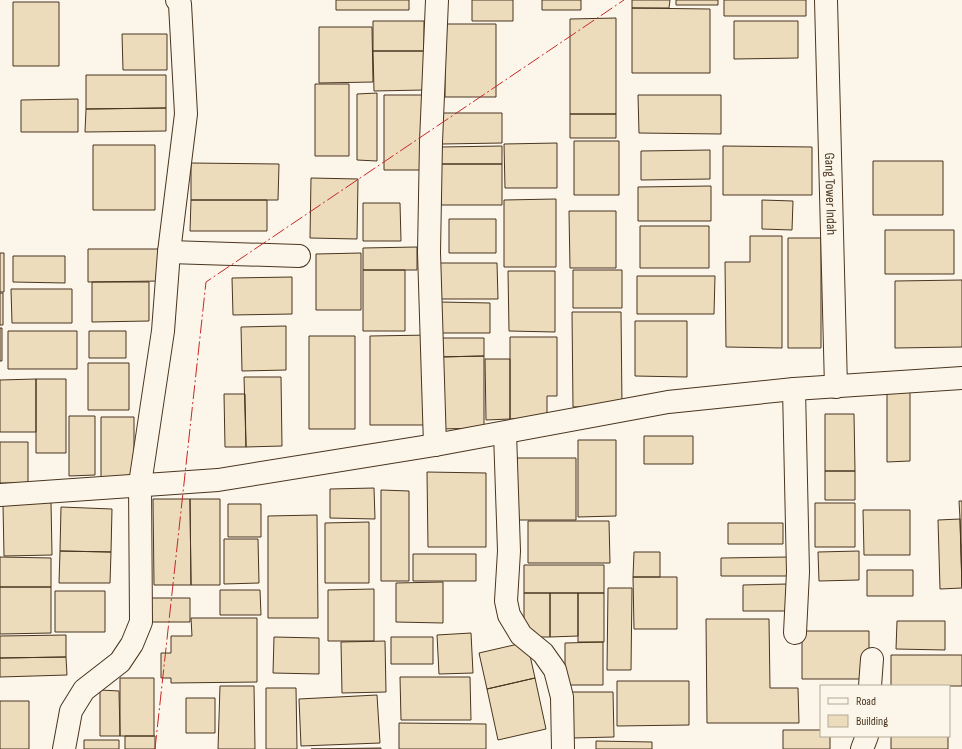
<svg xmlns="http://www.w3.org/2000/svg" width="962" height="749" font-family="'Sofia Sans Condensed',sans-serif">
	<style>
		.building { fill: #ecdcbc; stroke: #4a3520 }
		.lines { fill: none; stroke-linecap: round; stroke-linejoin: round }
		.minor-casing { stroke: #4a3520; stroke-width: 24 }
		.minor { stroke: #fbf6e9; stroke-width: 22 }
		.power { stroke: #c62828; stroke-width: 1; stroke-dasharray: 14 3 2 3; stroke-linecap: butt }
		.labels { text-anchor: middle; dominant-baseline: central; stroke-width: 3; stroke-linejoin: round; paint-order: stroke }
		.street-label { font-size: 14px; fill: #4a3520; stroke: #fbf6e9 }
	</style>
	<rect width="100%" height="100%" fill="#fbf6e9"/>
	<path class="building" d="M336 0H409V10H336Z
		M472 0H513V21H472Z
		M542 0H581V10H542Z
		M632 0H670L669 8H632Z
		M676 0H718V5H676Z
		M724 0H806V16H724Z
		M13 2H59V66H13Z
		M632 8 710 9V73H632Z
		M616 18V114H570V19Z
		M373 21H424V51H373Z
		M734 21H798V58L734 59Z
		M445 24H496V97H445Z
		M319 27H372L373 82 319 83Z
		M122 34H167V70H123Z
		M373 51H424V90L374 91Z
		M86 75H166V108L86 109Z
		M315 84H349V156H315Z
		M377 93V161L357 160V94Z
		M384 95H426V170H384Z
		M638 95H721V134L639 133Z
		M78 99V132H21V100Z
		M166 108V131L85 132 86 109Z
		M441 113H502V143L442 144Z
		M570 114H616V138H570Z
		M574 141H619V195H574Z
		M557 143V188H505L504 144Z
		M93 145H155V210H93Z
		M502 146V164H441V147Z
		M723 146 812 147V195H723Z
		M710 150V179L641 180V151Z
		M873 161H943V215H873Z
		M191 163 279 164 278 200H191Z
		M441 164H502V205H441Z
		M311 178 358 179 357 239 310 238Z
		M711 186V221H638V187Z
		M556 199V267H504V200Z
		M191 200H267V231H190Z
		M762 200 793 201 792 230 762 229Z
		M363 203H400L401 241H363Z
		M569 211H616V268H570Z
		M449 219H496V253H449Z
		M640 226H709V268H640Z
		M885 230H954V274H885Z
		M750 236H782V348L726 347 725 262H750Z
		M788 238H821V348H788Z
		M417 247V270H363V248Z
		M88 249H161V281L88 282Z
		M0 253H4V292H0Z
		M361 253V310H316V254Z
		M13 256H65V283L13 282Z
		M438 263H497L498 299H438Z
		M363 270H405V331H363Z
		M573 270H622V308H573Z
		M508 271H555V332L509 331Z
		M637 276H715L714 314H637Z
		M292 277V314L233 315 232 278Z
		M962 280V347L895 348V281Z
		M92 282H149V321L92 322Z
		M11 289H72V323H12Z
		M0 293H3V325H0Z
		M440 302 490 303V333H440Z
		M572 312H621L622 406 573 407Z
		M635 321H687V377L635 376Z
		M286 326V370L242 371 241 327Z
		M0 328H2V361H0Z
		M8 331H77V369H8Z
		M89 331H126V358H89Z
		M431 335V425H370V336Z
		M309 336H355V429H309Z
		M510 337H557V396H547V419H510Z
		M438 338H484V356L438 357Z
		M484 356V428L438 429V357Z
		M485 359H510V419L486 420Z
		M88 363H129V410H88Z
		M244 377H281L282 446 246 447Z
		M36 379H66V453H36Z
		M36 379V432H0V380Z
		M887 392H910V461L887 462Z
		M224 394H245L246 447H225Z
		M825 414H854L855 471H825Z
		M69 416H95V475L69 476Z
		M101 417H134V478H101Z
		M644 436H693V464H644Z
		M578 440H616V516L578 517Z
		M0 442H28V483H0Z
		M517 458H576V520H518Z
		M825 471H855V500H825Z
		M427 472 486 473V547H428Z
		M374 488 375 519 330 518V489Z
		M381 490 409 491V581H381Z
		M153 499H190L191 585H154Z
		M190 499H220V585H191Z
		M959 501H962V587L960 519Z
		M51 502 52 555 4 556 3 504Z
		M815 503H855V547H815Z
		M228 504H261V537H228Z
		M61 507 112 509 111 552 60 551Z
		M863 510H910V555H864Z
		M317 515 318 618H268V516Z
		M960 519 962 588 940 589 938 520Z
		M528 521H609L610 563H528Z
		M369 522V583H325V523Z
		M728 523H783V544H728Z
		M224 539H258L259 583 224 584Z
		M60 551 111 552 110 583H59Z
		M859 551V580L819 581 818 552Z
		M634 552H660V577H633Z
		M413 554H476V581H413Z
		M0 557 51 558V587H0Z
		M789 557V576H721V558Z
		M524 565H604V593H524Z
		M867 570H913V596H867Z
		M633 577H677V629H634Z
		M443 582V623L396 622V583Z
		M788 584V611H743V585Z
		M0 587H51V633L0 634Z
		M608 588H632L631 670H607Z
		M374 589V641H328V590Z
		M220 590H260L261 615H220Z
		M55 591H105V632H55Z
		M524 593H550V637H524Z
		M550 593H578V636L550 637Z
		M578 593H604V642H578Z
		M150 598H190V622H150Z
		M191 618H257V682L171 683V678H161V653H171V636H192Z
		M706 619H769L770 688H798L799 723H707Z
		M897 621H945V650L896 649Z
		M802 631H869V679H802Z
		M471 633 473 673 439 674 437 635Z
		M66 635V657L0 658V636Z
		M274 637 319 638V674L273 673Z
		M391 637H433V664H391Z
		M385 641 386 692 342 693 341 642Z
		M527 642 535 678 487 689 479 653Z
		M603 642V685H565V643Z
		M891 655H962V686H891Z
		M66 657 67 675 0 677V658Z
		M400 677H470L471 720H401Z
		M120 678H154V736H120Z
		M535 678 546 729 498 740 487 689Z
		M617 681H689V725L617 726Z
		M220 686H254L255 749H218Z
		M266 688H296L297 749H266Z
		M100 690 119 691 120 736H100Z
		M572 692H613L614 737 572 738Z
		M377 695 380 743 301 746 299 699Z
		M186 698H215V733H186Z
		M0 701H29V749H0Z
		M399 723 486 724V749H399Z
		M783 730H821V736H830V749H783Z
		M125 736H155V749H125Z
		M891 736H948V749H891Z
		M84 740H119V749H84Z
		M596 741 652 742V749H596Z
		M381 748V749H311Z"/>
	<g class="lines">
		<g class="minor-casing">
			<g id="minor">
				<path id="s1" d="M826 0 836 387"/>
				<path d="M169 252 299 256"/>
				<path d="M794 389 798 572 795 633"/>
				<path d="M505 433 509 551 506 601 509 615 521 635 543 653 555 670 562 697 563 749"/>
				<path d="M435 445 429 252 431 142 437 0"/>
				<path d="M0 495 218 480 435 445 668 402 794 389 962 378"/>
				<path d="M870 686 872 659"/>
				<path d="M64 749 71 711 84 690 120 662 132 644 141 622 140 484 163 331 169 252 186 114 180 4 177 0"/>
				<path d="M862 749 867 736"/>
			</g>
		</g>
		<use href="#minor" class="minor"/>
		<path class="power" d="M155 749 206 282 624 0"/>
	</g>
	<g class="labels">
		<g class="street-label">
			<text stroke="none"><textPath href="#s1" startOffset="194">Gang Tower Indah</textPath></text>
		</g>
	</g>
	<rect x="820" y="685" width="130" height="52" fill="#fbf6e9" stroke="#b4a999"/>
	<rect x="828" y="698" width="20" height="6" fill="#fbf6e9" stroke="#b4a999"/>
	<text x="856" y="705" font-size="12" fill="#4a3520">Road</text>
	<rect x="828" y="715" width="20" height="12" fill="#ecdcbc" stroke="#b4a999"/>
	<text x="856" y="725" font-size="12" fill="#4a3520">Building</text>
</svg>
